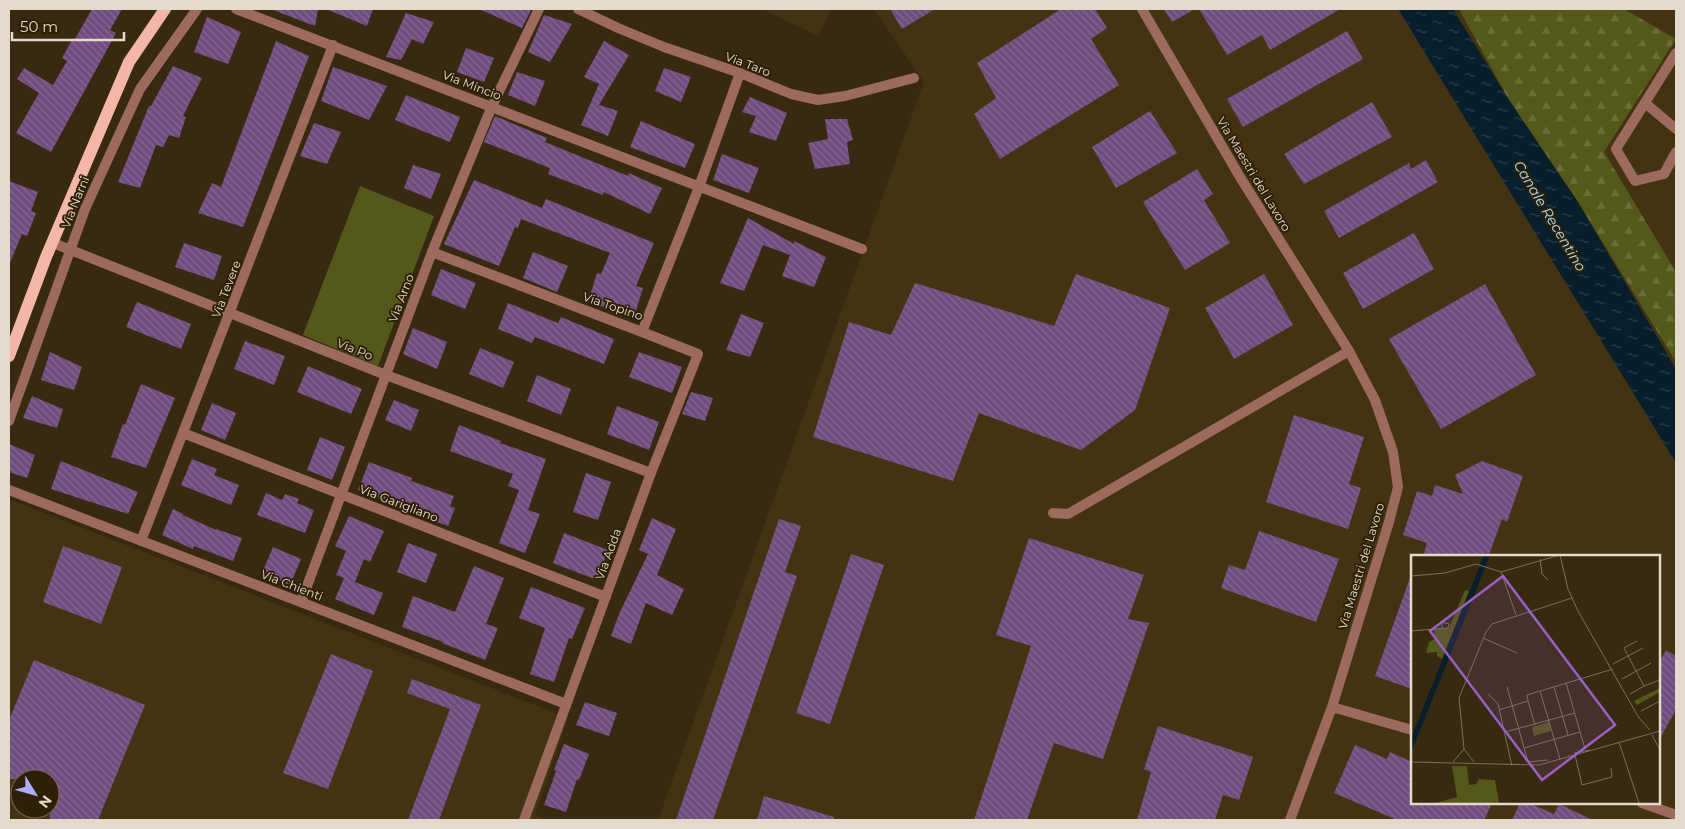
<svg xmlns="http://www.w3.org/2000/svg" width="1685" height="829" font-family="Montserrat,sans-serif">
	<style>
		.built { fill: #443312; fill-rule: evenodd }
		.green { fill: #55581b }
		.forest { fill: url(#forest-firs) }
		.water { fill: url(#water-ripples) }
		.building { fill: url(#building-back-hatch) }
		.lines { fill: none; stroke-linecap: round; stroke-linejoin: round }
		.street { stroke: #9d6b5e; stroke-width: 10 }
		.primary { stroke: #f4b6a6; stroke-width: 12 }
		.labels { text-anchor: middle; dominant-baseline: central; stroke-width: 4; stroke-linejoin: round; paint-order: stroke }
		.street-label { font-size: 12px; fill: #e3dacc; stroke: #2d2006 }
		.water-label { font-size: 14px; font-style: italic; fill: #a7e0ff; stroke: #2d2006 }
		.inset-road { fill: none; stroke: #7c705b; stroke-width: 1 }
		.view { fill: #9a60c3; fill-opacity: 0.15; stroke: #9a60c3; stroke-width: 2.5 }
		.inset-edge { fill: none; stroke: #e3dacc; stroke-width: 2.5 }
	</style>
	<defs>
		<pattern id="forest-firs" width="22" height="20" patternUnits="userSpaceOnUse" patternTransform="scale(1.25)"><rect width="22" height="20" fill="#55581b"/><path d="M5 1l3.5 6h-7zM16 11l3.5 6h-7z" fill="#6d6f3b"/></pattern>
		<pattern id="water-ripples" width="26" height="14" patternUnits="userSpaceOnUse" patternTransform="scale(1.25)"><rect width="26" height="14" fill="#081f2b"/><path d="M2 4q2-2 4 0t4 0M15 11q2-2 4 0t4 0" fill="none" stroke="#2c3f49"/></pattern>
		<pattern id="building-back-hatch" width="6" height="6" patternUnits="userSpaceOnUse" patternTransform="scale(1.25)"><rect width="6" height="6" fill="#714d7f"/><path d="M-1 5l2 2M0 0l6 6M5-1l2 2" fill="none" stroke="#856690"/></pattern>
	</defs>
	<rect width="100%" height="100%" fill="#372a10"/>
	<path class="built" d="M762 9H832L818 36Z
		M874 9H1676V820H658L924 82ZM1412 556H1659V803H1412Z
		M9 499 568 718 535 815 548 820H9ZM20 779H50V809H20Z"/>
	<path class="green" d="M360 186 434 216 378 366 303 335Z"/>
	<path class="forest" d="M1459 9H1624L1676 39 1604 152 1676 272V362L1578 202 1509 100Z"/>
	<path class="water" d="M1398 9H1453L1509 100 1578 202 1676 369V463Z"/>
	<path class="building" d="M92 9H122L110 30 116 33 51 152 16 133 39 93 17 79 24 68 53 85 67 61 62 58 73 38 75 39Z
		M274 9H318L315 26 273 10Z
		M326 9H373L367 26Z
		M479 9H527L531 10 522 28Z
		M890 9H935L902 29Z
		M1061 9H1095L1107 28 1091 39 1119 85 1000 159 974 114 996 98 977 63Z
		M1164 9H1195L1172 22Z
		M1199 9H1340L1270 50 1262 35 1227 55Z
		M406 13 434 22 423 44 412 39 401 60 386 57Z
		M544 15 572 24 550 62 528 52Z
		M207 17 241 32 228 64 194 52Z
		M1347 31 1363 59 1243 127 1227 99Z
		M276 41 309 56 243 227 198 213 212 183 221 187Z
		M604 41 629 55 599 105 618 111 608 136 581 125 599 84 584 77Z
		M466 48 494 58 484 82 457 72Z
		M173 66 202 78 183 116 186 117 179 138 169 135 163 147 156 145 140 188 118 182 149 106H151Z
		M333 67 387 86 369 120 321 101Z
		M664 68 691 77 681 102 655 91Z
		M517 72 545 81 535 106 508 95Z
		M406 95 460 117 450 142 395 120Z
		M750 97 787 113 776 141 749 132 756 116 742 112Z
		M1372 102 1392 137 1304 184 1284 154Z
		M1150 111 1177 153 1116 188 1092 147Z
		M495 116 547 138 545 142 628 176 629 173 662 188 650 214 604 192 603 195 548 174 550 168 484 142Z
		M825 119H847L853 140 847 142 850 164 815 169 808 143 828 139Z
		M641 121 695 144 685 168 630 147Z
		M314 123 341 132 327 164 300 156Z
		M722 154 759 168 749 193 713 180Z
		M1426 160 1438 182 1339 238 1324 211 1409 163 1411 169Z
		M413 165 441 174 431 199 404 188Z
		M1197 169 1213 194 1204 200 1230 243 1185 270 1143 202Z
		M474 180 542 208 546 199 654 243 636 286 643 288 634 317 588 302 597 273 601 274 610 253 521 219 518 228 515 227 499 266 444 244Z
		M9 181 38 192 31 211 36 213 27 236 22 234 9 265Z
		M748 218 794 244V241L826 257 814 287 782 276 790 255 763 245 744 291 720 283Z
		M1414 233 1434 269 1363 309 1343 273Z
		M184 243 222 256 214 280 175 267Z
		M533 252 568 266 557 292 523 278Z
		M441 269 476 283 465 309 431 295Z
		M1076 274 1170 308 1135 410 1081 450 979 413 953 481 813 437 849 322 891 335 915 283 1054 326Z
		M1264 274 1293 325 1234 359 1205 308Z
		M1485 284 1536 375 1441 429 1389 339Z
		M137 302 191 324 181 349 126 327Z
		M508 303 558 323 561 317 614 339 604 364 535 337 532 343 498 329Z
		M741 314 764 323 750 357 726 350Z
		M413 328 447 342 437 369 403 354Z
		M245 341 285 356 274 385 234 369Z
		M480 348 514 362 503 388 469 374Z
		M50 352 82 367 74 390 41 380Z
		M639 352 682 367 672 393 629 377Z
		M308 366 362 389 351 414 297 392Z
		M537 375 571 389 561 415 527 401Z
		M141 384 175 398 146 468 111 457 123 424 125 425Z
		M691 392 713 398 705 421 682 414Z
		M32 396 63 409 57 428 23 418Z
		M394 400 419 410 411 431 385 420Z
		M212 403 236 413 225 440 201 430Z
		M617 406 659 422 649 450 607 434Z
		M1294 415 1364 437 1349 484 1361 488 1348 529 1266 502Z
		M459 425 501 441 500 443 546 459 528 510 540 514 525 553 499 543 519 490 508 486 513 474 450 451Z
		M320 437 345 447 332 480 307 470Z
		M9 444 35 455 27 478 9 472Z
		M192 459 217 469 214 475 239 485 231 505 181 485Z
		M61 461 138 492 128 514 51 489Z
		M1482 461 1523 476 1507 522 1502 519 1489 555 1484 553 1483 556H1423L1427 543 1403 535 1417 491 1432 496 1435 485 1463 494 1455 475Z
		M369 462 412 478 411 481 454 496 450 506 455 508 448 526 429 519 431 514 403 504 402 506 358 490Z
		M586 473 611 482 598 520 573 512Z
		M266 493 282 500 285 494 299 499 297 503 314 510 305 533 257 515Z
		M173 509 183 514V515L216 530V529L242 538 233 561 194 546 193 549 162 535Z
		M349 516 384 531 370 562 364 559 355 582 383 593 374 615 335 599 344 578 336 575 346 551 335 546Z
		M652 518 676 529 657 575 684 589 672 615 646 603 631 644 611 636 619 614 648 554 639 550Z
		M779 519 801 526 785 572 797 576 713 820H676Z
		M1259 531 1339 559 1316 622 1221 588 1229 565 1245 570Z
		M564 533 608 550 597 580 553 563Z
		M1029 538 1144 575 1128 619 1149 623 1103 759 1054 743 1027 820H974L1031 646 996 635Z
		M408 543 437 554 426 583 397 572Z
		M63 546 122 567 101 624 43 602Z
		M273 547 301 559 290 585 262 573Z
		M851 554 884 565 830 724 796 713Z
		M474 566 504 578 486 624 498 628 485 660 442 643 443 642 402 627 413 596 455 612Z
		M1411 575H1412V689L1375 676Z
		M531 587 585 608 572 639 569 638 554 682 530 674 545 628 519 618Z
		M1666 650 1676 656V710L1659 740V663Z
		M331 654 373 671 328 789 283 773Z
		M34 660 145 705 98 820H50V779H9V720Z
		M412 679 481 705 439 820H408L450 709 407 693Z
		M585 702 617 713 609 736 576 725Z
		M1158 726 1253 757 1239 800 1223 795 1215 820H1137L1151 772 1144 769Z
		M564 744 589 754 579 780 577 779 566 812 544 805 556 771 554 770Z
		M1355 745 1387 759 1390 752 1412 762V803H1492L1484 820H1397L1334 793Z
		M764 796 834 817V820H757Z
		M1520 803H1529L1554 814 1559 804 1593 820H1512Z"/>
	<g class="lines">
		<path class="street" d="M236 9 862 249
			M578 9 618 28 664 47 740 73 791 94 818 100 845 96 914 78
			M1142 9 1240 177 1349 351 1375 400 1393 452 1398 487 1389 522 1332 707 1290 820
			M1676 53 1616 149 1635 181 1664 174 1676 152
			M1645 103 1676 129
			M53 243 386 375 651 473
			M432 252 642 332 699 187 740 73
			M9 421 85 209 140 89 197 9
			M183 433 606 597
			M9 490 566 704
			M1053 513 1068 514 1349 351
			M141 541 333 45
			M301 602 432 252 492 106 539 9
			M1332 707 1412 730
			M1642 803 1676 815
			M524 820 651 473 698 354 642 332"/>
		<path class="primary" d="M9 356 46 257 129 62 165 9"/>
	</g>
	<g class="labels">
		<g class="street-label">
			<text transform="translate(748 64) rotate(21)">Via Taro</text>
			<text transform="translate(472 85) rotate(21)">Via Mincio</text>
			<text transform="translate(1254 174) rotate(59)">Via Maestri del Lavoro</text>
			<text transform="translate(75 202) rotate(-68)">Via Narni</text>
			<text transform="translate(226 289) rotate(-69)">Via Tevere</text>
			<text transform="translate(401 298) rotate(-69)">Via Arno</text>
			<text transform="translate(613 306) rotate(19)">Via Topino</text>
			<text transform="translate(355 349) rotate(22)">Via Po</text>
			<text transform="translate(399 503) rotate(21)">Via Garigliano</text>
			<text transform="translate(608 554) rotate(-70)">Via Adda</text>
			<text transform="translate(1361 566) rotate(-73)">Via Maestri del Lavoro</text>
			<text transform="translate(292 585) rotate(21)">Via Chienti</text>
		</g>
		<g class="water-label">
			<text transform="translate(1550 216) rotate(59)">Canale Recentino</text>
		</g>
	</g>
	<g transform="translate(1411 555)">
		<rect width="249" height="249" fill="#372a10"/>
		<path d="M138 167 140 176 123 181 121 172ZM41 211H56L58 230 65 229 68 224 84 225 88 248H25L46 242Z" fill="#55581b"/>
		<path d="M54 35 58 36 31 104 26 101V97L15 98 18 87 24 84 23 74 38 73ZM249 133V137L226 150 223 146Z" fill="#55581b"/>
		<path d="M73 0H79L0 198V183Z" fill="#081f2b"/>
		<path class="inset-road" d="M149 0 157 34 167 56 228 163 239 175M129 4 131 19 137 25M90 17 105 60M0 21 34 18 65 9 90 17 149 0M0 76 37 73 38 69 31 67V73M72 83 106 98M226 86 213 93 233 131 249 125M202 109 232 93M211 124 240 108M155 128 174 194M96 132 117 207 137 205M143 132 157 180M129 136 149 204M77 139 87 149 101 211M219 139 233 131M117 146 116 140 202 114M88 155 117 146 124 170M230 156 249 146M94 177 164 158M241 180 249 195M208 187 228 248M113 193 169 177M163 198 179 195M164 200 171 230 201 222 200 213M0 207 128 210 249 176M42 207 53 194M63 207 53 194 48 143 75 77 81 69 161 43"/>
		<path class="view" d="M92 21 204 170 131 225 19 76Z"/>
		<rect width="249" height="249" class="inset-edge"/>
	</g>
	<rect width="1685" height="829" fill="none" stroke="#e3dacc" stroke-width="20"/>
	<g transform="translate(35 794) rotate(127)"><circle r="24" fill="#2d2006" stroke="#766a55"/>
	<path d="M0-4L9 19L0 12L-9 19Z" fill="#aeaefb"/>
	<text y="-8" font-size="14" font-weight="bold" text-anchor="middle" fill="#e3dacc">N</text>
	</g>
	<path d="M12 32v8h112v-8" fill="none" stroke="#e3dacc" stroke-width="2.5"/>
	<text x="20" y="32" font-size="15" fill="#e3dacc" stroke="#2d2006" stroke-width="4" paint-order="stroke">50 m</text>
</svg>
